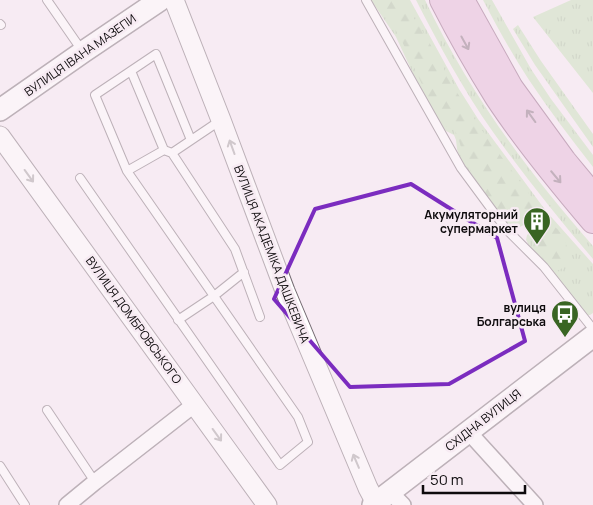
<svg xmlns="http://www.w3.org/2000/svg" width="593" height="505" font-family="Manrope,sans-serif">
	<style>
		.grass { fill: url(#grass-tufts) }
		.forest { fill: url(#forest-firs) }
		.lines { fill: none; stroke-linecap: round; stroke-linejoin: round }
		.service-casing { stroke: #756b72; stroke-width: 10 }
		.minor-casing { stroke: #756b72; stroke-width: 18 }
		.tertiary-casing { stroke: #756b72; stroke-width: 21 }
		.secondary-casing { stroke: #756b72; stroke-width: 24 }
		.primary-casing { stroke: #8c5c7f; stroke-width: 26 }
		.service { stroke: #fff; stroke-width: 8 }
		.minor { stroke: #fff; stroke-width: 15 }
		.tertiary { stroke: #fff; stroke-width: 19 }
		.secondary { stroke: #fff; stroke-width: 21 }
		.primary { stroke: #e3b7d7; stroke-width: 24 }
		.oneway { stroke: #836a7c }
		.oneway2 { stroke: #9f9d9e }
		.marked { fill: none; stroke: #7b2cbf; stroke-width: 4; stroke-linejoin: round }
		.labels { text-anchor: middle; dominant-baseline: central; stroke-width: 5; stroke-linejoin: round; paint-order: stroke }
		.street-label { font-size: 12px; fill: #0e0b0d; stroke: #f7ebf3 }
		.poi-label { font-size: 12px; font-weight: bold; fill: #0e0b0d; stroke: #f7ebf3; text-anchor: end }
	</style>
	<defs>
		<pattern id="grass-tufts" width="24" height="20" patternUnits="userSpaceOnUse" patternTransform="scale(1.25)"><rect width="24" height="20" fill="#c3e1b6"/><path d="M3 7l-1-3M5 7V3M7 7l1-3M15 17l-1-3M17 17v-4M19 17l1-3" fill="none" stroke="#a6c09b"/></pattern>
		<pattern id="forest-firs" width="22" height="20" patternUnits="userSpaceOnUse" patternTransform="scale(1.25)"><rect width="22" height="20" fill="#c3e1b6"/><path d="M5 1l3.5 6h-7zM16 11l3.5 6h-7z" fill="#a6c09b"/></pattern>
	</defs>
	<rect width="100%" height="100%" fill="#f7ebf3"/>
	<path class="grass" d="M371 0H410L459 89 478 119 546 211 593 264V313L590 315H585L533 252 526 240 527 235 532 230 527 223 520 227 517 228 513 227 503 220 471 177 460 160 457 149 456 140 454 135 442 129 436 123 396 37Z
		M416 0H425C468 91 527 171 593 246V259C558 218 524 176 493 132 464 91 439 45 416 0Z
		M483 0H492L531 69 551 99 593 155V167C571 139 549 110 529 80 512 54 497 27 483 0Z
		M571 0H593V93L533 17Z
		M518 25 541 61 593 134V147L535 65 513 29Z"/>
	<path class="forest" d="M376 0H397L402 5 417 22 429 42 456 91 481 129 535 202C536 207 535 213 537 218 541 223 550 223 555 227 568 237 577 270 553 271 547 265 535 247 533 239 532 233 534 227 533 222 523 213 520 220 509 221 496 212 470 172 464 157 460 147 460 137 453 128L444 126 438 119 400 37Z"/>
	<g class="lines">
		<g class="service-casing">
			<path id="service" d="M47 0 83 52
				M366 0 461 168 506 229 544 267 593 329
				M0 24 1 25
				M131 71 164 150
				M221 120 172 153 235 249 260 317
				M172 153 164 150 127 171 95 95 156 54 191 140
				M80 178 280 465 308 442 298 417 127 171
				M178 320 214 296 244 272
				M47 410 95 482
				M0 466 25 505"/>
		</g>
		<g class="minor-casing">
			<path id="minor" d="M475 439 535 505
				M397 499 403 505
				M67 505 95 482 195 404"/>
		</g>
		<g class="tertiary-casing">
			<path id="tertiary" d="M174 0 221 120 285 291 368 488 377 505
				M0 136 267 505"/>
		</g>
		<g class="secondary-casing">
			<path id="secondary" d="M0 110 83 52 160 0
				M373 505 593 336"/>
		</g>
		<g class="primary-casing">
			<path id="primary" d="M442 0C459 33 477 65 497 97 526 141 559 181 593 221
				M462 0 511 88 564 161 593 196"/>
		</g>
		<use href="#service" class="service"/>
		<use href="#minor" class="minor"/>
		<use href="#tertiary" class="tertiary"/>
		<use href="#secondary" class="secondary"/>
		<use href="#primary" class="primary"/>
	</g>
	<defs><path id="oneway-shaft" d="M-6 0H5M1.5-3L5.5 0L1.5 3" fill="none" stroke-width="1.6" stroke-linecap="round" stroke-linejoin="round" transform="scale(1.25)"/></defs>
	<g class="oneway">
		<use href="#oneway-shaft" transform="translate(465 43) rotate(61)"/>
		<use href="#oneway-shaft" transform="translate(531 116) rotate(-126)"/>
		<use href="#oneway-shaft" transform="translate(556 177) rotate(50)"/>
	</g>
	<g class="oneway2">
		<use href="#oneway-shaft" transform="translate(232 147) rotate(-110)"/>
		<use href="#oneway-shaft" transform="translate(29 176) rotate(54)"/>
		<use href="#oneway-shaft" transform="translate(217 435) rotate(54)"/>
		<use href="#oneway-shaft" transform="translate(356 461) rotate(-113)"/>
	</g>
	<path d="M0 0H593V505H0ZM411 184 497 238 525 341 449 384 350 387 274 299 315 209Z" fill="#f7ebf3" fill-opacity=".55" fill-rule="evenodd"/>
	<path class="marked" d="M411 184 497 238 525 341 449 384 350 387 274 299 315 209Z"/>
	<defs>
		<g id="building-pin" transform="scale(1.4375)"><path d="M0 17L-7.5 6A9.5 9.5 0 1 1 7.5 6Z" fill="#396523" stroke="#f7ebf3"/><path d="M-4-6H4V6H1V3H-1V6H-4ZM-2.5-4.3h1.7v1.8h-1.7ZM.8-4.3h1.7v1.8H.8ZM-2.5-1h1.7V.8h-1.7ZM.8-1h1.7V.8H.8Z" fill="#fff"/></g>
		<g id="bus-pin" transform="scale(1.4375)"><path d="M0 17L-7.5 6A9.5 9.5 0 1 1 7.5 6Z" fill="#396523" stroke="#f7ebf3"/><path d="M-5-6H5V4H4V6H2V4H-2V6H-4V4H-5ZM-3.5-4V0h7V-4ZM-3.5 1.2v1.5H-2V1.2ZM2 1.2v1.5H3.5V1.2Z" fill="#fff"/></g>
	</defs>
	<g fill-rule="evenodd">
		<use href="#building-pin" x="537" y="221"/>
		<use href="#bus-pin" x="565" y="314"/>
	</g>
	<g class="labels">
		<g class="street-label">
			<text transform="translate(80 55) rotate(-35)">ВУЛИЦЯ ІВАНА МАЗЕПИ</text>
			<text transform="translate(272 254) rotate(69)">ВУЛИЦЯ АКАДЕМІКА ДАШКЕВИЧА</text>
			<text transform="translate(134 320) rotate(54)">ВУЛИЦЯ ДОМБРОВСЬКОГО</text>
			<text transform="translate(483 420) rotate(-38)">СХІДНА ВУЛИЦЯ</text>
		</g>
		<g class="poi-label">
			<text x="518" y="214">Акумуляторний<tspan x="518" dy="14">супермаркет</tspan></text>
			<text x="546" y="307">вулиця<tspan x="546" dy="14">Болгарська</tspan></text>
		</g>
	</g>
	<path d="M423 485v8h102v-8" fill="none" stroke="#0e0b0d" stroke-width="2.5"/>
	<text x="430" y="485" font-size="15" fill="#0e0b0d" stroke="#f7ebf3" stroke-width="4" paint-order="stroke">50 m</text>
</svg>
